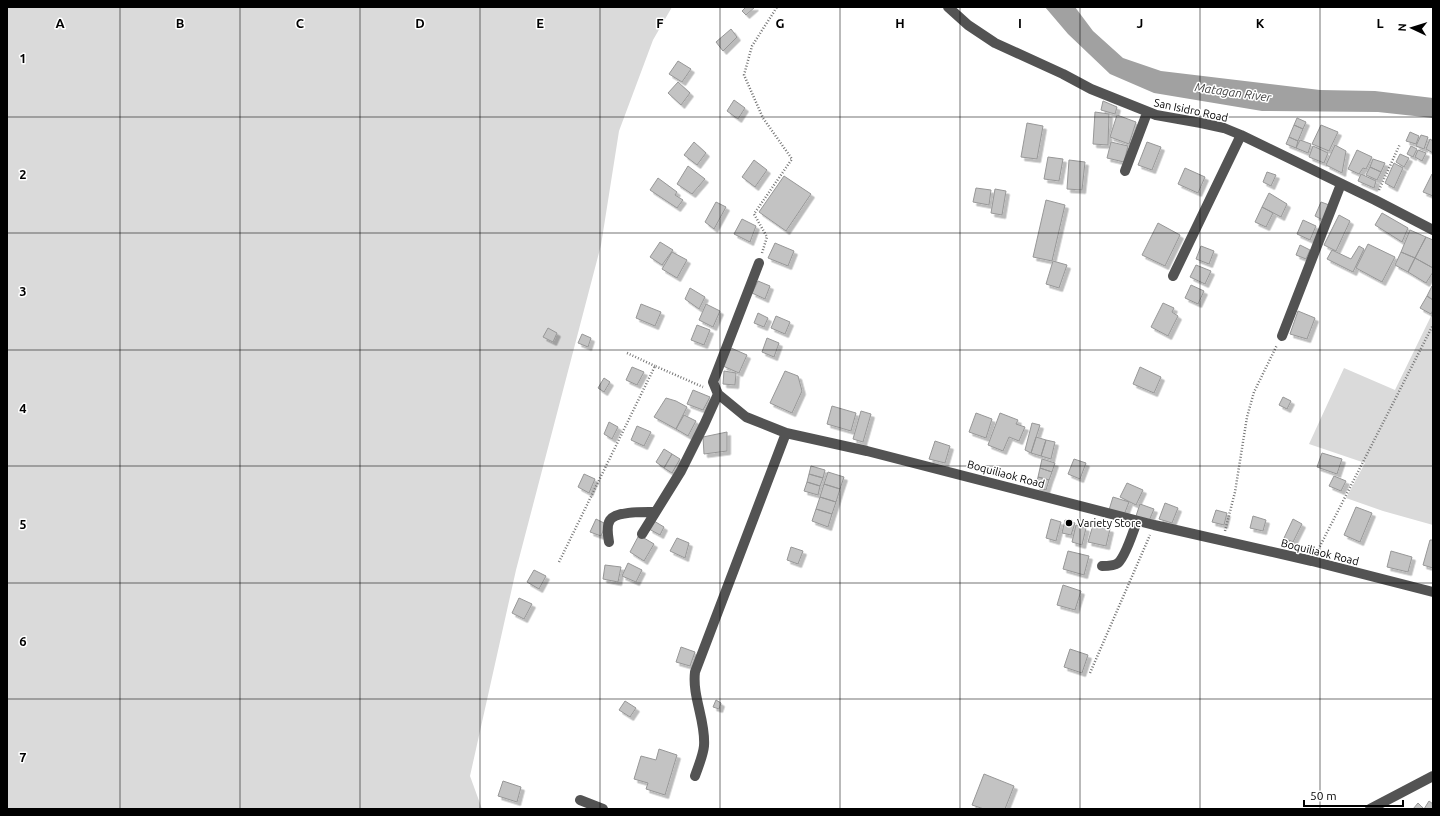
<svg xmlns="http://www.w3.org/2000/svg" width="1440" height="816" font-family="Ubuntu,sans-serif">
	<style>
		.green { fill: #dadada }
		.water { fill: #a1a1a1 }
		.building { fill: #c3c3c3; stroke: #979797; filter: url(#shadow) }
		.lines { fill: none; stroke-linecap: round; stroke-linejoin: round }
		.path { stroke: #757575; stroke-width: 2.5; stroke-dasharray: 1 2; stroke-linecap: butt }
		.minor { stroke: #535353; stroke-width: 10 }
		.grid { fill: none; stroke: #000; stroke-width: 1; stroke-opacity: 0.55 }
		.poi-dot { fill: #000; stroke: #fff; stroke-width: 1.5 }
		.labels { text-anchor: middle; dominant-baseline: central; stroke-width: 3; stroke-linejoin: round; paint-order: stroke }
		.street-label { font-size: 11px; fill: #000; stroke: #fff }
		.poi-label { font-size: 11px; fill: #000; stroke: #fff; text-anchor: start }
		.water-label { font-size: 12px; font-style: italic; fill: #424242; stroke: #fff }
		.grid-label { font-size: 13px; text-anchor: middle; font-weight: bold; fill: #000; stroke: #fff; stroke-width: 3; stroke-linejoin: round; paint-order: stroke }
	</style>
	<defs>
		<filter id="shadow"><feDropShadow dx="3.5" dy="3.5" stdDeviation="0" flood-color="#0004"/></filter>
	</defs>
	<rect width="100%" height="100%" fill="#fff"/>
	<path class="green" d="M7 7H672L653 40 619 131 601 245 516 570 470 776 482 809H7Z
		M1433 312V525L1383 511 1346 498 1365 463 1309 444 1344 368 1395 390Z"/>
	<path class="water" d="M1045 7H1075L1093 31 1123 58 1161 71 1320 90 1375 91 1433 98V118L1378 112 1262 111 1154 93 1110 74 1068 34Z"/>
	<path class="building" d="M746 7H755L746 15 742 11Z
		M731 29 737 37 723 51 716 42Z
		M678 61 691 69 682 82 669 74Z
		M678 82 690 93 681 105 668 93Z
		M734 100 745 108 738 119 727 111Z
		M1103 101 1117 107 1115 114 1101 110Z
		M1095 112 1109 114 1108 145 1093 144Z
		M1117 115 1136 122 1129 144 1110 137Z
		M1297 118 1306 122 1303 129 1294 125Z
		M1027 123 1043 126 1037 159 1021 157Z
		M1294 125 1303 129 1298 141 1289 137Z
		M1321 125 1338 132 1329 151 1312 144Z
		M1410 132 1419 136 1416 144 1406 141Z
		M1421 135 1428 137 1424 149 1416 146Z
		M1289 137 1298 141 1296 148 1286 144Z
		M1430 139 1433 141V153L1426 149Z
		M1300 140 1311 144 1308 153 1296 148Z
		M694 142 706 153 697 165 684 155Z
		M1111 142 1128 146 1124 162 1107 158Z
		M1147 142 1161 147 1152 170 1138 165Z
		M1335 145 1346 151 1342 173 1326 165Z
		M1313 146 1328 153 1324 163 1309 157Z
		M1411 146 1417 149 1413 157 1407 154Z
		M1357 150 1372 157 1366 169 1363 168 1359 174 1348 169Z
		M1418 150 1426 153 1422 161 1415 157Z
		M1400 154 1409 158 1404 167 1396 162Z
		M1048 157 1063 159 1059 181 1044 179Z
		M1373 159 1385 163 1381 172 1370 167Z
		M754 160 767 170 755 187 742 177Z
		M1069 160 1085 162 1082 190 1067 189Z
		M1394 163 1403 168 1394 188 1385 183Z
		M688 166 705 179 692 194 677 184Z
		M1370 167 1381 172 1377 180 1366 175Z
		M1185 168 1205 177 1198 193 1178 184Z
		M1267 172 1276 175 1271 186 1263 182Z
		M1361 174 1376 181 1374 188 1358 181Z
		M1432 174H1433V196L1423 192Z
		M784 176 811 194 786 231 759 212Z
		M658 178 677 192 675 195 683 200 677 208 650 190Z
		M976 188 991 190 989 205 973 202Z
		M995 189 1006 191 1002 215 991 213Z
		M1269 193 1287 204 1281 217 1262 207Z
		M1046 200 1065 205 1052 261 1033 257Z
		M716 202 726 207 714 229 705 222Z
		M1321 202 1332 206 1325 221 1315 216Z
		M1262 207 1273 213 1266 227 1255 222Z
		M1382 213 1408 228 1402 242 1375 225Z
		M1339 215 1350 221 1336 251 1324 245Z
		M742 219 756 226 750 242 734 234Z
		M1303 220 1316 226 1310 240 1297 234Z
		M1158 223 1180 235 1165 266 1142 255Z
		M1410 230 1426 237 1415 258 1401 252Z
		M1426 237 1433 240V268L1415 258Z
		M660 242 673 250 662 265 650 257Z
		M775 243 794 251 788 266 768 258Z
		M1368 244 1395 257 1382 282 1356 268Z
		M1300 245 1310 250 1306 259 1296 255Z
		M1201 246 1214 251 1209 264 1196 259Z
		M1359 246 1364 249 1353 272 1327 259 1332 250 1351 259Z
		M672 252 687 260 677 278 662 269Z
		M1401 252 1415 258 1408 272 1395 265Z
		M1415 258 1433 268V272L1426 283 1408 272Z
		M1053 261 1067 265 1059 288 1046 284Z
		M1196 265 1211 271 1205 284 1190 277Z
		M758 281 770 286 765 299 752 293Z
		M1191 285 1204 291 1198 304 1185 298Z
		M1432 286 1433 287V300L1427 296Z
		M690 288 705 297 699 309 685 299Z
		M1427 296 1433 300V310L1431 314 1420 308Z
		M1163 303 1174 308 1172 312 1178 316 1168 336 1151 327Z
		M641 304 661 312 655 326 636 318Z
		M706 304 720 311 713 327 699 320Z
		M1298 311 1315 318 1307 339 1290 334Z
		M758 313 768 318 764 327 754 323Z
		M776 316 790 322 785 334 771 328Z
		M697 325 710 330 704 345 691 340Z
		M548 328 557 333 553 342 543 337Z
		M582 334 591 338 588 347 578 343Z
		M767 338 779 343 774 357 762 352Z
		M731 348 747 355 739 373 723 366Z
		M632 367 644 372 637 385 626 380Z
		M1140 367 1161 377 1154 393 1133 384Z
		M724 371 736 373 735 385 723 384Z
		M785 371 798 376 802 391 792 413 770 403Z
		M604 378 610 382 604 392 598 388Z
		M693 390 710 397 703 410 687 404Z
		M1283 397 1291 401 1287 409 1279 405Z
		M666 398 676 401 687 407 676 429 654 417Z
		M832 406 856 413 851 431 827 424Z
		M861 411 871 414 863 442 853 439Z
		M976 413 992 419 986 438 969 432Z
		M1000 413 1018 420 1016 424 1025 427 1019 441 1009 437 1003 451 988 445Z
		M684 415 696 421 688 436 676 429Z
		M609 422 618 427 612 439 604 434Z
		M1032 423 1040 425 1031 453 1025 450Z
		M637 426 651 432 644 446 631 440Z
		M727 432V451L704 454 703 437Z
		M1036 437 1046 440 1041 456 1031 453Z
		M1046 440 1055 442 1051 459 1041 456Z
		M935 441 950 446 945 463 929 459Z
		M664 449 672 454 664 468 656 462Z
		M1322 453 1342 459 1337 474 1317 467Z
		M672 454 680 459 672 473 664 468Z
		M1042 459 1055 463 1052 472 1040 468Z
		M1074 459 1086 463 1080 479 1068 474Z
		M811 466 825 470 823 478 809 474Z
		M1040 468 1052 472 1049 480 1038 477Z
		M828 472 844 477 840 489 824 484Z
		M584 474 595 479 589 493 578 487Z
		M809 474 823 478 820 486 807 482Z
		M1334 476 1346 481 1341 491 1329 486Z
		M1038 477 1049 480 1046 490 1036 486Z
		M807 482 820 486 818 495 804 491Z
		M1127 483 1143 490 1136 505 1120 497Z
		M824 484 840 489 836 502 820 497Z
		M820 497 836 502 832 514 816 509Z
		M1113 497 1129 502 1124 515 1109 510Z
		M1165 503 1178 508 1172 523 1159 519Z
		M1140 504 1154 509 1149 521 1136 516Z
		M1356 507 1372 513 1360 542 1344 535Z
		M816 509 832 514 828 527 812 521Z
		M1216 510 1227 513 1224 525 1212 522Z
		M1253 516 1266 520 1263 531 1250 528Z
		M596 519 606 524 601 536 590 532Z
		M1051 519 1061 522 1056 541 1046 538Z
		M1293 519 1302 524 1293 542 1284 538Z
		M1065 520 1075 523 1071 535 1062 533Z
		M654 521 664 527 660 535 649 529Z
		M1076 525 1086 528 1082 545 1072 542Z
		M1093 525 1110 529 1106 546 1088 542Z
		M639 535 654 544 644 561 630 552Z
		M677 538 689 543 685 558 670 551Z
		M1430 540H1433V568L1423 565Z
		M791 547 803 551 798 564 787 560Z
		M1068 551 1089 556 1084 575 1063 569Z
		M1391 551 1412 557 1408 572 1387 567Z
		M628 563 642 570 636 582 622 576Z
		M605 565 621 567 618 582 603 579Z
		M534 570 546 576 539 589 527 582Z
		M1063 585 1081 591 1075 610 1057 605Z
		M519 598 532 604 524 619 512 613Z
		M681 647 695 652 690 666 676 662Z
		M1070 649 1088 655 1082 673 1064 667Z
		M716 700 721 703 719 709 713 707Z
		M625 701 636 708 630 717 619 710Z
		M659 749 677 755 665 795 646 789 648 783 634 779 641 756 656 760Z
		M984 774 1014 786 1005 809H984L972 805Z
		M503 781 521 787 517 802 498 796Z
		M1429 801 1433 804V809H1424Z
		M1418 803 1423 808 1422 809H1413Z"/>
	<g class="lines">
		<path class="path" d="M1379 190 1400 144
			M762 253 767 237 754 214 792 159 763 118 744 75 752 46 777 7
			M627 353 655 366
			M1225 531 1235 492 1247 417 1254 392 1277 345
			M1317 552 1433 325
			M559 562 655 366 703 387
			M1090 673 1150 535"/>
		<path class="minor" d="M948 7 968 25 995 43 1063 74 1091 89 1156 115 1201 123 1224 128 1241 135 1375 200 1433 230
			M1125 171 1147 113
			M759 263 713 382 718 394 746 417 786 433 867 451 1154 525 1312 561 1433 592
			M1173 276 1241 135
			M1282 336 1341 184
			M642 534 681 471 704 425 718 394
			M609 542C608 536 606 526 610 520 616 511 644 512 655 512
			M1102 566C1107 566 1114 566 1118 563 1125 557 1134 530 1137 521
			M695 776C698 767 703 756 704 746 706 721 692 697 695 672L786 433
			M580 800 603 809
			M1370 809 1433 776"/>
	</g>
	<path class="grid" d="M120 7V809M240 7V809M360 7V809M480 7V809M600 7V809M720 7V809M840 7V809M960 7V809M1080 7V809M1200 7V809M1320 7V809M7 117H1433M7 233H1433M7 350H1433M7 466H1433M7 583H1433M7 699H1433"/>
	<circle class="poi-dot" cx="1069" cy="523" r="4"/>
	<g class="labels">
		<g class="street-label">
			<text transform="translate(1191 110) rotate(12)">San Isidro Road</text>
			<text transform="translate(1006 474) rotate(15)">Boquiliaok Road</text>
			<text transform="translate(1320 552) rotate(14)">Boquiliaok Road</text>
		</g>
		<g class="poi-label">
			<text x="1077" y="523">Variety Store</text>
		</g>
		<g class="water-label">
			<text transform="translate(1233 92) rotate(8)">Matagan River</text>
		</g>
	</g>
	<g class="grid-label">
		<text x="60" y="28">A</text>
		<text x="180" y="28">B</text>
		<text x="300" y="28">C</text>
		<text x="420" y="28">D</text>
		<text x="540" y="28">E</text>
		<text x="660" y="28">F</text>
		<text x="780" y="28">G</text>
		<text x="900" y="28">H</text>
		<text x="1020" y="28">I</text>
		<text x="1140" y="28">J</text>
		<text x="1260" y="28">K</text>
		<text x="1380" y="28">L</text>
		<text x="23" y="63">1</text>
		<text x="23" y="179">2</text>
		<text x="23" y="296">3</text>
		<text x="23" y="413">4</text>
		<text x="23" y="529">5</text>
		<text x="23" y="646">6</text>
		<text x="23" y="762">7</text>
	</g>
	<rect width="1440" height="816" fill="none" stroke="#000000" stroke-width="16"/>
	<g transform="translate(1412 28) rotate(274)" stroke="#ffffff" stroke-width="3" paint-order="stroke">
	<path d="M0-3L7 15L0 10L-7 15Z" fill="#000000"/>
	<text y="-6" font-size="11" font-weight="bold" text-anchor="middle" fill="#000000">N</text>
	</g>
	<path d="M1304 800v6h99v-6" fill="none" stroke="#000000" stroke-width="2"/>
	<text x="1310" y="800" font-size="12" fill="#000000" stroke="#ffffff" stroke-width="3" paint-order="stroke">50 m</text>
</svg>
